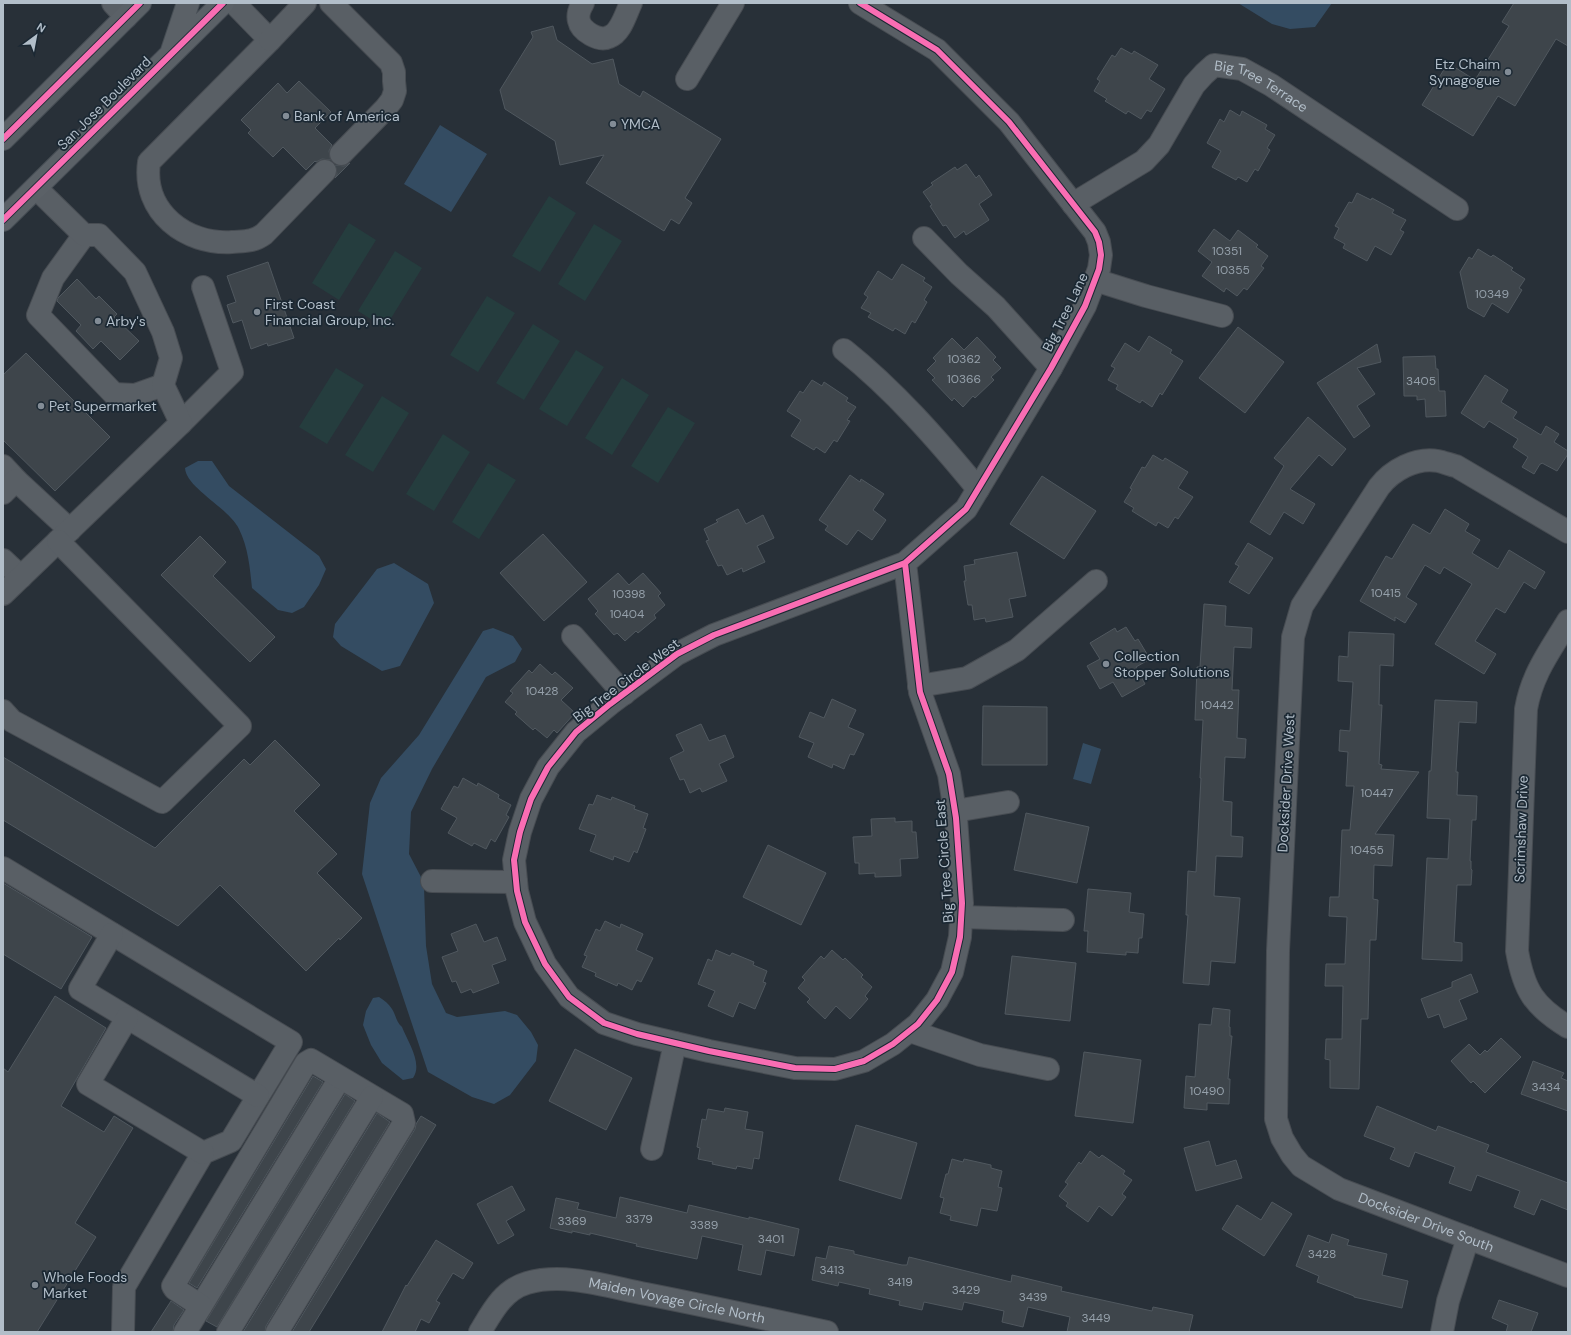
<svg xmlns="http://www.w3.org/2000/svg" width="1571" height="1335" font-family="'DM Sans',sans-serif">
	<style>
		.green { fill: #253d3e }
		.water { fill: #344c62 }
		.building { fill: #3e454b; stroke: #50585f }
		.lines { fill: none; stroke-linecap: round; stroke-linejoin: round }
		.minor-casing { stroke: #474c52; stroke-width: 24 }
		.major-casing { stroke: #464d54; stroke-width: 24 }
		.minor { stroke: #595f65; stroke-width: 22 }
		.major { stroke: #5b6167; stroke-width: 22 }
		.cycleway-casing { stroke: #1b2833; stroke-width: 8 }
		.cycleway { stroke: #f96db3; stroke-width: 6 }
		.poi-dot { fill: #828c96; stroke: #1b2833; stroke-width: 1.5 }
		.labels { text-anchor: middle; dominant-baseline: central; stroke-width: 3.5; stroke-linejoin: round; paint-order: stroke }
		.number-label { font-size: 12px; fill: #95a0aa }
		.poi-label { font-size: 14px; fill: #b2bec9; stroke: #1b2833; text-anchor: start }
		.street-label { font-size: 14px; fill: #b2bec9; stroke: #1b2833 }
	</style>
	<rect width="100%" height="100%" fill="#283038"/>
	<path class="green" d="M549 196 576 213 540 272 512 256Z
		M349 223 376 240 339 300 312 283Z
		M594 224 622 241 585 301 558 284Z
		M395 251 422 268 385 328 358 311Z
		M487 296 515 313 478 372 450 355Z
		M533 324 560 341 524 400 496 383Z
		M576 350 604 367 567 426 539 409Z
		M336 368 364 385 327 444 299 427Z
		M622 378 649 395 612 455 585 438Z
		M382 396 409 413 373 472 345 455Z
		M668 407 695 423 658 483 631 466Z
		M443 434 470 452 434 511 406 494Z
		M488 463 516 480 479 539 452 522Z"/>
	<path class="water" d="M1238 3H1332L1315 27 1290 29 1272 24Z
		M440 125 487 154 451 212 404 184Z
		M198 461H212L229 486 319 556 326 569 319 585 304 607 292 613 278 610 252 588C250 568 248 547 239 529 229 508 186 488 185 468Z
		M394 563 428 584 434 603 400 666 382 671 341 646 333 637 335 624 377 569Z
		M493 628 513 636 522 649 515 662 486 677 432 769 411 812 409 854 421 877 424 887 426 946 432 984 446 1013 457 1017 505 1011 517 1015 531 1032 538 1045 536 1061 510 1095 494 1104 472 1097 428 1072 362 874 370 803 381 778 419 735 483 631Z
		M1083 743 1101 749 1091 784 1073 779Z
		M379 997C384 1000 389 1004 392 1009 396 1015 396 1022 402 1027 408 1042 423 1064 413 1078L403 1080 382 1063 371 1045 363 1025 366 1011 373 998Z"/>
	<path class="building" d="M1514 3H1568V46L1556 39 1515 106 1498 96 1473 136 1422 105 1448 63 1475 80 1509 26 1502 22Z
		M553 26 557 40 592 64 613 59 619 84 640 97 643 91 721 139 685 198 692 203 679 224 671 219 664 231 586 183 604 155 560 165 555 141 505 109 500 90 533 37 531 32Z
		M1121 48 1132 54 1134 51 1158 65 1149 79 1165 89 1151 112 1147 110 1141 119 1128 111 1126 114 1105 101 1107 99 1094 91 1100 81 1097 79 1112 55 1115 57Z
		M299 81 331 112 315 128 332 145 329 151 331 160 322 159 316 162 315 161 306 170 283 147 273 157 248 133 251 130 241 120 278 83 287 93Z
		M1230 110 1240 116 1242 111 1267 125 1265 129 1275 135 1267 148 1270 150 1258 171 1255 169 1247 182 1238 177 1236 180 1212 167 1221 151 1207 143 1220 119 1224 122Z
		M350 163 335 178 337 174 335 165 344 166Z
		M966 164 976 178 979 175 992 195 979 204 989 220 966 235 964 231 955 238 946 225 943 226 930 206 932 205 923 192 933 185 931 183 955 167 957 170Z
		M1357 193 1371 200 1372 198 1394 210 1392 213 1406 220 1400 230 1404 232 1391 255 1375 246 1367 261 1343 248 1345 244 1334 238 1339 228 1335 226 1349 202 1352 203Z
		M1214 229 1230 241 1238 230 1258 245 1256 247 1268 256 1261 266 1264 268 1247 290 1244 288 1237 296 1226 288 1224 292 1202 276 1212 262 1198 251Z
		M1478 249 1491 257 1493 255 1513 268 1511 270 1525 279 1519 288 1522 290 1508 313 1492 303 1484 317 1468 308 1460 272 1469 257 1472 259Z
		M268 262 294 338 268 346 267 343 251 349 242 320 233 323 227 305 236 302 227 276Z
		M902 264 925 278 923 281 932 287 924 300 927 302 915 323 912 321 905 334 895 328 893 331 868 317 871 313 861 308 868 297 864 294 878 271 892 280Z
		M77 279 96 299 99 296 117 314 114 317 139 341 120 360 101 341 93 349 76 331 81 325 57 301 58 298Z
		M1238 327 1284 362 1245 413 1199 378Z
		M1149 336 1172 350 1170 353 1183 361 1162 395 1160 393 1152 407 1142 400 1140 403 1116 389 1118 385 1108 380 1115 368 1111 366 1125 343 1139 352Z
		M977 337 996 357 993 360 1001 368 991 377 994 380 975 398 973 396 963 407 954 398 952 401 932 380 935 378 927 370 936 361 933 358 952 338 964 350Z
		M1377 344 1381 362 1357 368 1375 394 1357 406 1370 426 1354 438 1317 383Z
		M26 353 110 437 55 491 3 440V375Z
		M1435 356 1436 369H1438L1439 391H1445L1446 416 1426 417 1425 399 1417 400V396H1404L1403 357Z
		M1485 375 1508 390 1501 402 1517 412 1513 418 1541 435 1546 426 1559 434 1554 442 1568 451V454L1557 471 1542 463 1541 464H1540L1534 474 1522 467 1528 457 1513 447 1518 439 1489 421 1484 428 1461 413Z
		M812 380 822 386 824 382 848 398 846 401 856 407 847 420 850 421 837 442 834 440 825 453 816 447 814 450 791 436 801 420 787 411 800 391 803 393Z
		M1308 417 1346 449 1332 466 1319 455 1290 489 1315 504 1303 524 1284 512 1270 535 1250 522 1284 466 1274 458Z
		M1153 455 1163 461 1165 458 1188 472 1178 488 1193 497 1178 519 1175 517 1168 528 1158 522 1156 526 1132 511 1134 508 1124 502 1132 489 1130 488 1142 467 1145 468Z
		M850 475 860 482 861 479 884 494 873 510 886 520 872 540 858 530 847 545 825 530 828 526 819 520Z
		M1042 476 1096 511 1064 559 1010 524Z
		M738 509 746 524 763 515 774 538 757 546 765 562 743 572 742 568 727 575 722 565 718 566 706 541 709 540 704 529 718 522 716 520Z
		M1445 509 1469 524 1465 531 1480 540 1472 553 1498 569 1509 550 1545 572 1535 589 1524 582 1505 613 1496 608 1475 641 1496 654 1484 674 1435 644 1472 584 1444 567 1440 574 1425 565 1406 597 1417 604 1405 623 1395 617V621L1360 601 1386 556 1392 559 1413 524 1430 534Z
		M543 534 587 582 544 621 500 573Z
		M200 536 226 562 213 576 275 637 250 662 161 575Z
		M1248 543 1273 558 1249 594 1229 582 1239 566 1235 564Z
		M1017 552 1026 596 1009 599 1013 617 986 622 985 618 974 620 972 605H968L964 581H966L964 566 975 564 974 560Z
		M618 573 629 585 643 573 661 593 658 596 665 605 654 615 656 618 638 633 636 631 625 641 617 633 614 635 595 614 598 611 588 599Z
		M1204 604 1226 606 1225 626 1252 628 1251 648 1234 647 1232 690H1239L1237 738 1246 739 1245 758 1225 757 1223 801 1232 802 1231 836 1243 837 1242 857 1216 856 1214 896 1240 898 1235 963 1211 961 1209 985 1183 983 1188 915H1186L1188 871 1196 872 1201 778H1200L1203 720H1195L1197 667H1200Z
		M1126 627 1135 641 1138 639 1150 659 1136 667 1145 684 1122 697 1113 682 1100 689 1087 666 1100 659 1090 643 1115 628 1117 632Z
		M1349 632 1394 634 1393 666 1380 665 1379 705H1382L1379 764 1382 765 1381 769 1419 772 1375 834 1394 835 1392 866 1374 865 1373 899 1378 900 1376 940H1370L1368 1019H1361L1359 1089 1330 1088V1060L1325 1059 1326 1039H1342L1343 986H1325L1326 964H1345L1347 917 1329 916 1330 897H1339L1342 830H1350L1354 786H1346L1348 752 1339 751 1340 730 1350 731 1353 682 1338 681 1339 656 1348 657Z
		M540 664 552 675 555 672 573 688 561 700 575 713 557 733 554 730 547 738 535 728 533 730 515 714 517 712 505 702 513 693 510 691 529 670 532 673Z
		M832 699 856 710 848 727 864 734 854 755 850 754 844 769 833 764 832 768 808 757 814 743 799 737 810 712 824 718Z
		M1435 700 1477 702 1476 723 1459 722 1456 772H1458L1457 795 1477 796 1476 820H1472L1470 861H1471V869L1472 870 1471 885H1457L1454 942 1462 943V961L1422 959 1427 858 1448 859 1450 819 1427 818 1429 771H1431Z
		M983 706 1047 707V765H982Z
		M701 724 709 741 725 735 734 757 719 764 727 781 702 792 700 788 690 793 684 779 680 780 670 758 684 751 676 735Z
		M275 740 320 785 294 811 337 854 317 873 362 918 340 940 339 938 306 971 220 885 178 926 3 820V757L155 848 244 759 250 765Z
		M463 778 477 786 478 783 499 795 498 798 511 805 506 815 509 817 495 842 491 839 486 849 474 843 472 846 448 833 457 818 441 809 454 786 458 788Z
		M597 795 611 800 612 797 635 806 634 809 648 814 643 828 646 829 637 853 634 851 629 862 614 856 613 860 590 851 596 835 579 829 589 804 593 805Z
		M1026 813 1089 827 1077 883 1014 870Z
		M895 818V822L912 821V832H916L918 858 900 859 901 876 875 877V873L859 874V863H855L853 837 872 836 871 819Z
		M768 845 826 873 801 925 743 897Z
		M3 883 92 937 61 989 3 954Z
		M1088 889 1131 893 1129 912 1144 914 1142 938H1139L1138 953 1126 952V955L1087 952 1088 931H1084Z
		M605 921 620 928 621 924 643 934 636 950 653 958 641 982 637 980 632 990 618 983 617 986 595 976 596 973 582 967 587 956 584 955 596 929 600 931Z
		M476 924 484 942 497 937 506 960 492 965 499 983 473 993 471 989 461 993 456 981 452 982 442 957 458 951 451 934Z
		M716 950 730 956 732 953 754 962 753 965 767 971 763 982 766 983 755 1009 739 1002 733 1017 708 1006 715 991 698 984 708 959 712 961Z
		M832 950 843 960 845 958 863 975 861 977 872 987 865 996 868 999 850 1019 836 1006 825 1019 807 1002 810 999 798 988 805 980 802 977 821 956 824 959Z
		M1012 956 1076 963 1070 1021 1005 1014Z
		M1471 974 1478 992 1459 1000 1467 1019 1444 1028 1439 1014 1428 1018 1421 999 1452 987V982Z
		M55 996 106 1028 61 1106 104 1132 114 1116 133 1128 75 1223 96 1237 37 1332H3V1068L8 1072Z
		M1213 1008 1230 1010 1229 1027H1230V1036H1232L1228 1079H1230L1229 1104 1207 1103V1110L1184 1108 1186 1076 1195 1077 1199 1024 1211 1025Z
		M1501 1038 1521 1057 1485 1093 1473 1081 1471 1083 1451 1061 1469 1044 1480 1055 1485 1050 1487 1052Z
		M575 1049 632 1078 606 1130 549 1101Z
		M1084 1052 1141 1060 1133 1123 1075 1116Z
		M1533 1061 1564 1073 1561 1078 1568 1081V1111L1521 1094Z
		M313 1076 323 1082 197 1288 189 1283Z
		M345 1094 355 1101 217 1327 206 1321Z
		M1377 1106 1436 1131 1438 1126 1489 1145 1486 1152 1568 1183V1210L1541 1199 1534 1215 1514 1207 1520 1191 1477 1175 1471 1191 1449 1183 1455 1167 1415 1152 1409 1167 1390 1159 1395 1148 1364 1136Z
		M725 1108 748 1112 745 1129 763 1132 759 1159 754 1158 752 1169 737 1166 736 1169 712 1164 713 1162 698 1159 700 1148 697 1147 702 1119 706 1120 708 1109 724 1112Z
		M377 1113 390 1122 266 1326 265 1332H243Z
		M421 1116 436 1125 309 1332H292L415 1129 416 1124Z
		M856 1125 917 1143 901 1199 839 1180Z
		M1209 1141 1216 1166 1236 1160 1242 1178 1196 1191 1184 1148Z
		M1090 1151 1099 1158 1102 1155 1125 1171 1123 1174 1132 1180 1122 1194 1126 1197 1112 1216 1099 1206 1088 1222 1066 1206 1068 1203 1059 1196 1068 1184 1065 1182 1079 1162 1081 1164Z
		M952 1159 963 1162 964 1159 991 1165V1168L1002 1171 998 1187 1002 1188 997 1211 981 1208 977 1226 950 1220 951 1216 940 1213 944 1198 940 1197 946 1174H948Z
		M512 1186 525 1210 506 1221 514 1235 498 1244 477 1204Z
		M620 1197 687 1213 689 1205 749 1219V1217L799 1229 794 1256 766 1250 761 1275 738 1270 743 1245 702 1236 697 1259 636 1246 637 1244 590 1233V1235L572 1231V1233L550 1228 556 1198 579 1203 577 1209 616 1218Z
		M1272 1202 1292 1214 1264 1256 1222 1229 1237 1205 1261 1220Z
		M1332 1234 1349 1240 1347 1245 1387 1254 1382 1275 1408 1281 1402 1308 1354 1297V1296L1317 1282 1319 1276 1296 1266 1308 1235 1329 1243Z
		M436 1240 473 1263 463 1279 453 1273 436 1301 440 1303 429 1323 421 1319 415 1332H382L406 1285 407 1286Z
		M829 1246 854 1251V1254L902 1265H907L909 1257 1011 1282 1012 1275 1062 1287 1061 1291 1152 1311 1153 1307 1193 1315 1189 1332H1067L1070 1317 1028 1307 1023 1327 1002 1322 1004 1311 964 1302 962 1310 924 1302 922 1310 899 1305 900 1301 869 1294 870 1289 839 1282 838 1286 812 1280 816 1257 826 1259Z
		M1499 1300 1538 1313 1531 1332H1506L1508 1325 1492 1318Z
		M171 1301 184 1310 174 1325 173 1332H151Z"/>
	<g class="lines">
		<g class="minor-casing">
			<g id="minor">
				<path d="M113 3 126 17"/>
				<path d="M234 3 270 40 149 162C142 212 186 245 232 242 245 241 253 242 264 234L325 171"/>
				<path d="M331 3 391 63 394 72V81L395 91 392 100 385 109 341 154"/>
				<path d="M583 3C580 8 577 14 579 21 581 31 599 42 609 37 621 33 626 13 631 3"/>
				<path d="M860 3 937 50 1009 122 1095 232 1099 242 1101 255 1099 269 1085 306 1051 368 966 509 905 563 714 635 677 654 610 704 576 732 548 767 531 799 520 832 514 860 517 891 525 922 545 964 569 997 604 1023 637 1034 709 1051 795 1068 835 1069 864 1061 893 1044 918 1024 937 1000 952 972 960 937 962 903 956 818 949 774 920 692 905 563"/>
				<path d="M270 40 305 3"/>
				<path d="M687 79 733 3"/>
				<path id="s1" d="M1073 204 1144 161 1159 145 1194 85 1204 74 1214 65 1242 69 1271 85 1457 209"/>
				<path d="M84 235 53 278 38 315 114 394 135 395 163 385"/>
				<path d="M924 238 959 274 996 307 1051 368"/>
				<path d="M1095 280 1146 296 1222 316"/>
				<path d="M844 350C894 390 937 439 978 489"/>
				<path d="M181 423 232 372 203 287"/>
				<path d="M3 466 16 480"/>
				<path d="M3 493 16 480 70 530"/>
				<path id="s2" d="M1568 532 1456 466C1450 465 1444 462 1438 461 1416 457 1392 470 1379 487L1302 606 1293 637 1278 951 1276 1119 1282 1138 1292 1155 1301 1166 1339 1189 1568 1276"/>
				<path d="M3 560 21 577"/>
				<path d="M3 594 181 423 163 385 171 358 163 332 135 272 99 235H84L36 188"/>
				<path d="M1568 621C1550 651 1532 674 1526 709L1517 951C1524 991 1534 1006 1568 1027"/>
				<path d="M573 636 624 694"/>
				<path d="M919 686 967 678 1017 650 1096 581"/>
				<path d="M3 711 12 721 162 802 240 726 58 541"/>
				<path d="M955 811 1008 802"/>
				<path d="M3 868 291 1042 231 1141 203 1153 124 1287 123 1332"/>
				<path d="M432 881 516 882"/>
				<path d="M962 917 1063 920"/>
				<path d="M112 934 80 989 258 1096"/>
				<path d="M127 1018 88 1084 203 1153"/>
				<path d="M910 1031 980 1055 1048 1069"/>
				<path d="M652 1149 675 1043"/>
				<path d="M201 1306 340 1078"/>
				<path d="M185 1332 201 1306 175 1289 173 1286 306 1063 311 1060 402 1114 404 1123 277 1332"/>
				<path d="M228 1332 372 1097"/>
				<path id="s3" d="M480 1332C492 1312 503 1290 527 1283 565 1272 609 1287 646 1294 707 1306 767 1319 827 1332"/>
				<path d="M1442 1332 1448 1301 1468 1238"/>
			</g>
		</g>
		<g class="major-casing">
			<path id="major" d="M172 51 188 3
				M3 139 140 3
				M3 220 223 3"/>
		</g>
		<use href="#minor" class="minor"/>
		<use href="#major" class="major"/>
		<g class="cycleway-casing">
			<path id="cycleway" d="M860 3 937 50 1009 122 1095 232 1099 242 1101 255 1099 269 1085 306 1051 368 966 509 905 563 714 635 677 654 610 704 576 732 548 767 531 799 520 832 514 860 517 891 525 922 545 964 569 997 604 1023 637 1034 709 1051 795 1068 835 1069 864 1061 893 1044 918 1024 937 1000 952 972 960 937 962 903 956 818 949 774 920 692 905 563
				M3 139 140 3
				M3 220 223 3"/>
		</g>
		<use href="#cycleway" class="cycleway"/>
	</g>
	<g class="poi-dot">
		<circle cx="1508" cy="72" r="4"/>
		<circle cx="286" cy="116" r="4"/>
		<circle cx="613" cy="124" r="4"/>
		<circle cx="257" cy="312" r="4"/>
		<circle cx="98" cy="321" r="4"/>
		<circle cx="41" cy="406" r="4"/>
		<circle cx="1106" cy="664" r="4"/>
		<circle cx="35" cy="1285" r="4"/>
	</g>
	<g class="labels">
		<g class="number-label">
			<text x="1227" y="251">10351</text>
			<text x="1233" y="270">10355</text>
			<text x="1492" y="294">10349</text>
			<text x="964" y="359">10362</text>
			<text x="964" y="379">10366</text>
			<text x="1421" y="381">3405</text>
			<text x="1386" y="593">10415</text>
			<text x="629" y="594">10398</text>
			<text x="627" y="614">10404</text>
			<text x="542" y="691">10428</text>
			<text x="1217" y="705">10442</text>
			<text x="1377" y="793">10447</text>
			<text x="1367" y="850">10455</text>
			<text x="1546" y="1087">3434</text>
			<text x="1207" y="1091">10490</text>
			<text x="639" y="1219">3379</text>
			<text x="572" y="1221">3369</text>
			<text x="704" y="1225">3389</text>
			<text x="771" y="1239">3401</text>
			<text x="1322" y="1254">3428</text>
			<text x="832" y="1270">3413</text>
			<text x="900" y="1282">3419</text>
			<text x="966" y="1290">3429</text>
			<text x="1033" y="1297">3439</text>
			<text x="1096" y="1318">3449</text>
		</g>
		<g class="poi-label">
			<text x="1500" y="64" text-anchor="end">Etz Chaim<tspan x="1500" dy="16">Synagogue</tspan></text>
			<text x="294" y="116">Bank of America</text>
			<text x="621" y="124">YMCA</text>
			<text x="265" y="304">First Coast<tspan x="265" dy="16">Financial Group, Inc.</tspan></text>
			<text x="106" y="321">Arby's</text>
			<text x="49" y="406">Pet Supermarket</text>
			<text x="1114" y="656">Collection<tspan x="1114" dy="16">Stopper Solutions</tspan></text>
			<text x="43" y="1277">Whole Foods<tspan x="43" dy="16">Market</tspan></text>
		</g>
		<g class="street-label">
			<text stroke="none"><textPath href="#s1" startOffset="255">Big Tree Terrace</textPath></text>
			<text transform="translate(104 103) rotate(-45)">San Jose Boulevard</text>
			<text transform="translate(1065 312) rotate(-64)">Big Tree Lane</text>
			<text transform="translate(626 680) rotate(-37)">Big Tree Circle West</text>
			<text transform="translate(1286 783) rotate(-87)">Docksider Drive West</text>
			<text transform="translate(1521 829) rotate(-88)">Scrimshaw Drive</text>
			<text transform="translate(944 861) rotate(-94)">Big Tree Circle East</text>
			<text stroke="none"><textPath href="#s2" startOffset="1064">Docksider Drive South</textPath></text>
			<text stroke="none"><textPath href="#s3" startOffset="222">Maiden Voyage Circle North</textPath></text>
		</g>
	</g>
	<rect width="1571" height="1335" fill="none" stroke="#b2bec9" stroke-width="8"/>
	<g transform="translate(36 36) rotate(32)" stroke="#1b2833" stroke-width="3" paint-order="stroke">
	<path d="M0-3L7 15L0 10L-7 15Z" fill="#b2bec9"/>
	<text y="-6" font-size="11" font-weight="bold" text-anchor="middle" fill="#b2bec9">N</text>
	</g>
</svg>
